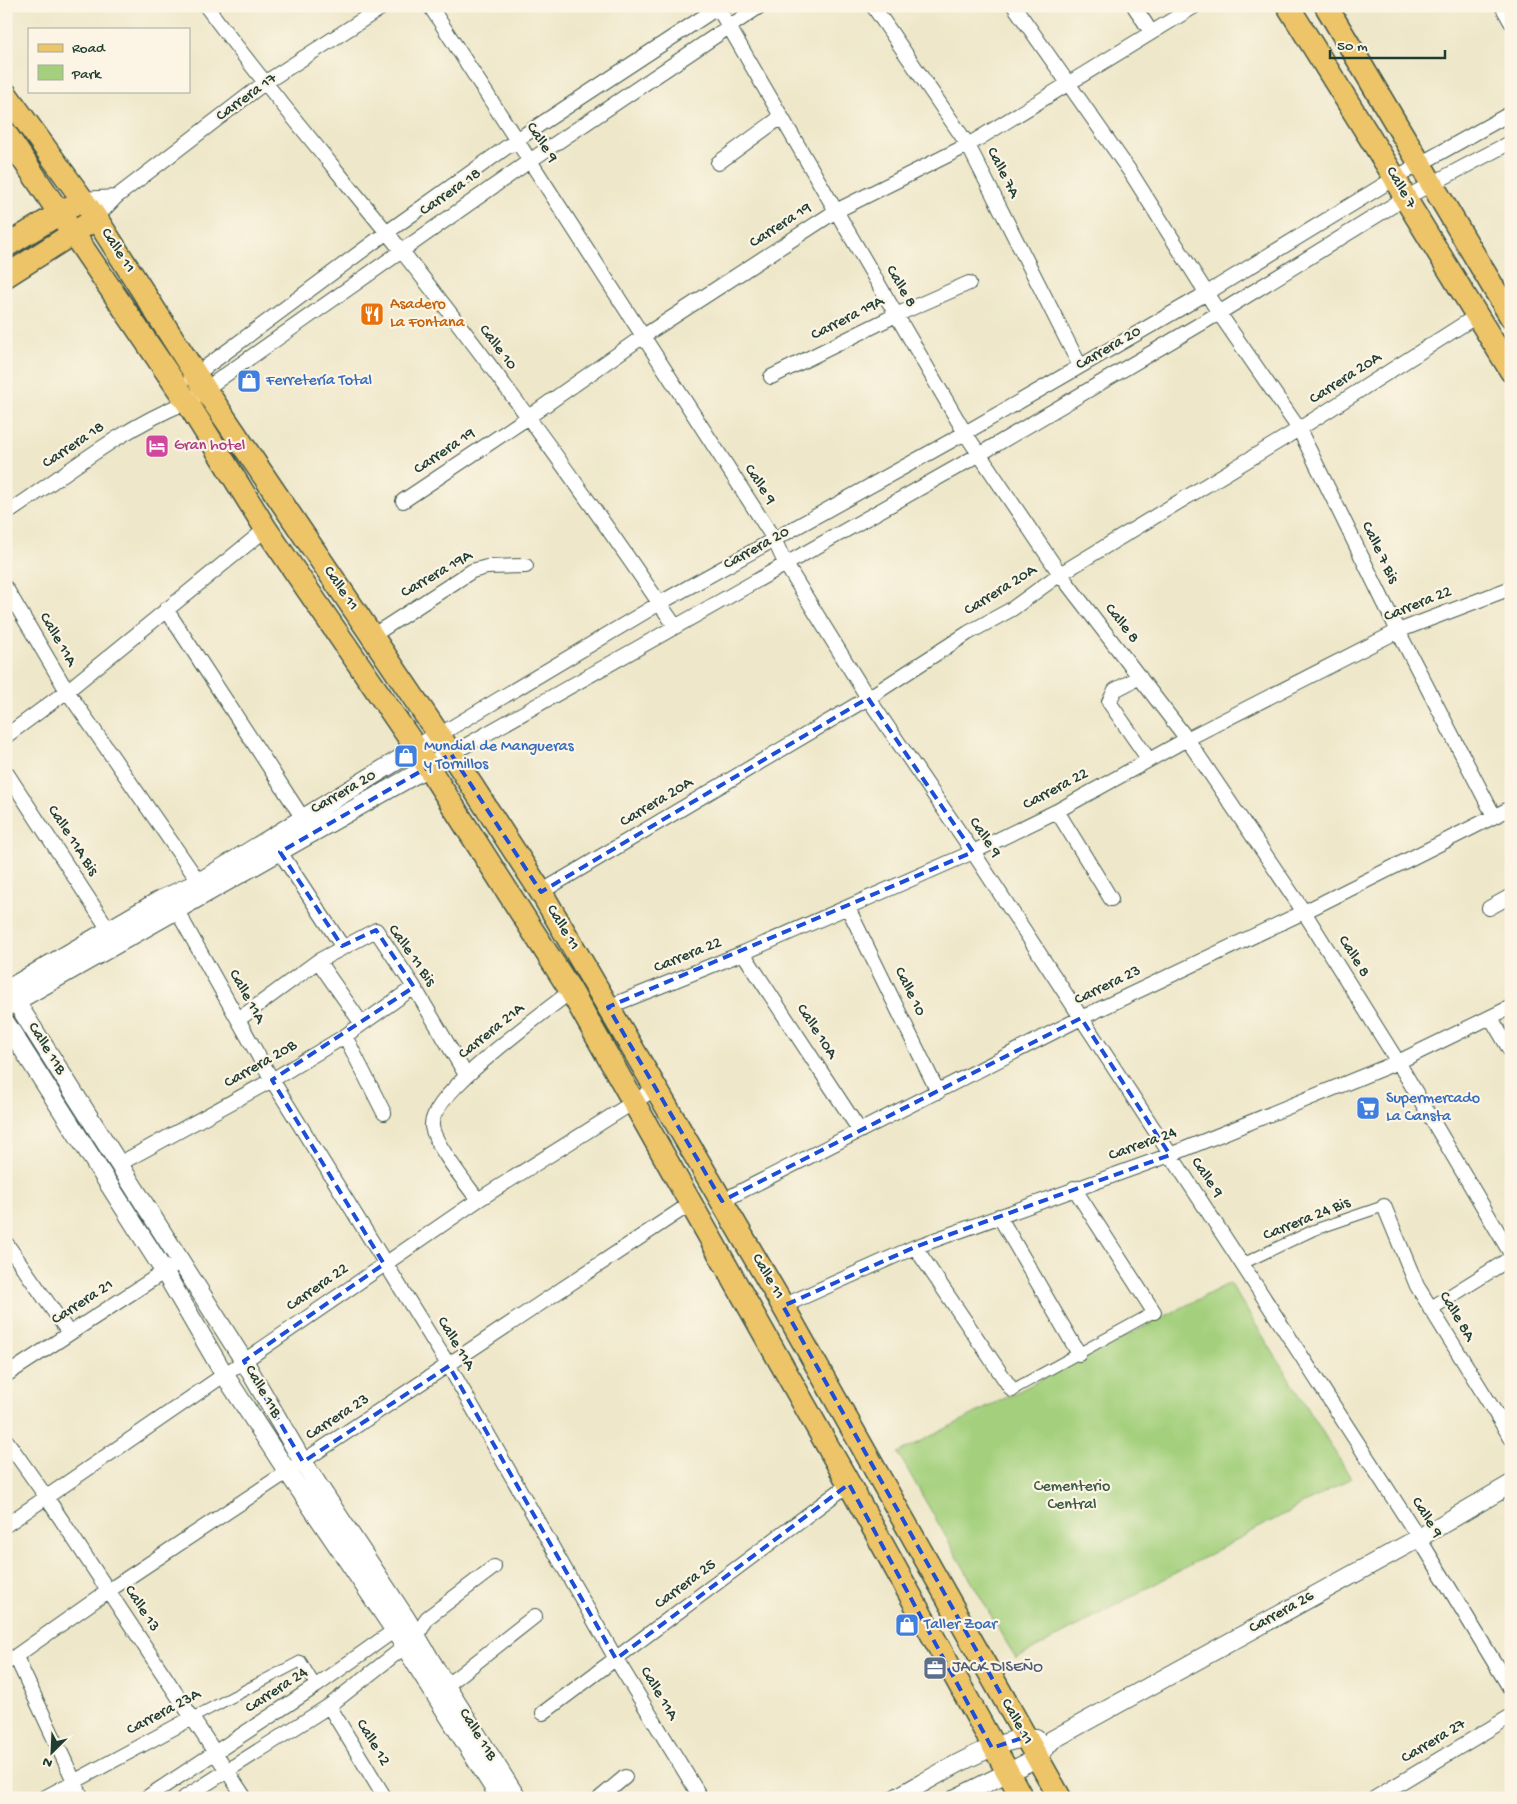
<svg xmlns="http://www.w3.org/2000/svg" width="1517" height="1804" font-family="'Gochi Hand',sans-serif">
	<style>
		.green { fill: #a4d07d; stroke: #628658 }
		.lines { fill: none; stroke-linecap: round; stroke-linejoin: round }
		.pedestrian-casing { stroke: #3e564a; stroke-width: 12 }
		.minor-casing { stroke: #3e564a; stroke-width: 16 }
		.tertiary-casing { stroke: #3e564a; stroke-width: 20 }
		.primary-casing { stroke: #3e564a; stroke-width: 25 }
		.pedestrian { stroke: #fff; stroke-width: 10 }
		.minor { stroke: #fff; stroke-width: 14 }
		.tertiary { stroke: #fff; stroke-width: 18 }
		.primary { stroke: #eec469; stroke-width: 22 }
		.marked { fill: none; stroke: #1d4ed8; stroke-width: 4; stroke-dasharray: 10 6; stroke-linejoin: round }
		.labels { text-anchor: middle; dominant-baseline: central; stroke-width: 4.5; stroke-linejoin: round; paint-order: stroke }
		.street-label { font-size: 16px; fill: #1f3d34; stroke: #fcf5e5 }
		.food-label { font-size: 16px; fill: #c56008; stroke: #fcf5e5; text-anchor: start }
		.shop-label { font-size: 16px; fill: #366cbe; stroke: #fcf5e5; text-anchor: start }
		.hotel-label { font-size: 16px; fill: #b23c85; stroke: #fcf5e5; text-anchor: start }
		.park-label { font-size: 16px; fill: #3a5a43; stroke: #fcf5e5 }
		.service-label { font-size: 16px; fill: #4e5e75; stroke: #fcf5e5; text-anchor: start }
	</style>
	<rect width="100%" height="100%" fill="#fcf5e5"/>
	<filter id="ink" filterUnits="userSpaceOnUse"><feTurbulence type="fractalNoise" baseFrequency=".02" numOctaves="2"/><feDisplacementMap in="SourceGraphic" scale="10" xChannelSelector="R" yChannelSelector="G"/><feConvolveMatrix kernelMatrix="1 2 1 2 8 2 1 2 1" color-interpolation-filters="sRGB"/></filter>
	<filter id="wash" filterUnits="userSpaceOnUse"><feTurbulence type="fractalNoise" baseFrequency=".0096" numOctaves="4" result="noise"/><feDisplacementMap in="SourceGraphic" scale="20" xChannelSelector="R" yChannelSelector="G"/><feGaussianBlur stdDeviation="1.12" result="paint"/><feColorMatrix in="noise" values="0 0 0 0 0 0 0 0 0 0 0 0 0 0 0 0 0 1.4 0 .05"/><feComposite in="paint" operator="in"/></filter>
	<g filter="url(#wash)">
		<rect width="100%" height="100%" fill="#eee7c9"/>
		<path class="green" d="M1230 1283 1351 1478 1016 1659 898 1453Z"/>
	</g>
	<g filter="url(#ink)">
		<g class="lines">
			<g class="pedestrian-casing">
				<path id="pedestrian" d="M1242 1264 1314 1230 1384 1206
					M1012 1390 1154 1312
					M192 1718 301 1661 316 1686"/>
			</g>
			<g class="minor-casing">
				<path id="minor" d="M206 6C268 90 336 169 401 250 497 371 588 498 675 626
					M430 6C546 183 658 362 774 539L785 563 868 698 973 852 1242 1264 1419 1538 1511 1690
					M717 6 965 433 1060 574 1187 739 1304 912 1398 1062 1511 1254
					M873 6 968 145 1080 366
					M1014 6 1131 173 1219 313 1299 429 1398 631 1494 816
					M1134 6 1151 32
					M1502 6 1511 22
					M718 163 781 117
					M81 199 116 197
					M96 218 116 197 263 84 384 6
					M771 377 896 315 969 283
					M191 378 386 233 518 139 720 6
					M403 501 527 418 642 337 836 211 968 145 1195 6
					M6 514C66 474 120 429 187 402L531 160 760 6
					M6 588 67 691 199 882
					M166 609 302 817
					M372 636 472 571 487 567 526 566
					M1140 677 1115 690 1109 702 1149 760
					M439 735 660 603 965 433 1207 293 1395 178 1511 113
					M6 736 67 691 266 529
					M451 754 980 454 1219 313 1405 198 1511 142
					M6 772 109 930
					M1057 811 1111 899
					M280 852 342 946
					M541 892 868 698 968 633 1012 609 1060 574 1299 429 1478 315
					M848 908 938 1092
					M1489 908 1511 896
					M176 909 272 1080 449 1366 616 1659 701 1798
					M743 953 860 1131
					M318 961 362 1024
					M608 1007 743 953 973 852 1057 811 1187 739 1398 631 1511 588
					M1491 1018 1511 1052
					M239 1019 318 961 376 930 414 987 466 1075
					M345 1036 384 1113
					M119 1164 272 1080 345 1036 414 987
					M1074 1188 1154 1312
					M478 1200C467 1185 433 1142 432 1126 428 1095 545 1012 571 991
					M722 1201 1081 1018 1304 912 1511 808
					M1384 1206 1417 1286 1511 1438
					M999 1216 1079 1354
					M6 1243 69 1333
					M915 1247 1012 1390
					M783 1306 915 1247 1170 1155 1398 1062 1511 1007
					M1430 1309 1511 1258
					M6 1375 173 1266
					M6 1440 47 1498 245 1798
					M6 1525 478 1200 656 1088
					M16 1657 82 1798
					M6 1663 108 1591 690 1204
					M446 1686 535 1616
					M329 1706 385 1798
					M543 1713 849 1484
					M44 1798 192 1718
					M146 1798 316 1686 402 1625
					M184 1798 329 1706 417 1637 427 1618 494 1567
					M600 1798 625 1777
					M1375 1798 1511 1716"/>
			</g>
			<g class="tertiary-casing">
				<path id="tertiary" d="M6 986 244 1361 303 1462 407 1620 446 1686 517 1798
					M6 990 160 900 199 882 439 735
					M6 1007 451 754
					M6 1023 164 1271 224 1374 287 1471 395 1631 500 1798
					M896 1798C929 1780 1001 1734 1036 1738
					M956 1798 1037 1758 1052 1740 1419 1538 1511 1484"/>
			</g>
			<g class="primary-casing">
				<path id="primary" d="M1288 6 1395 178 1405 198 1511 371
					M1326 6 1511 317
					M6 94 96 218 205 389 439 735 541 892 783 1306 1060 1798
					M6 134 187 402 266 529 416 748 571 991 849 1484 1022 1798
					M6 246 70 207
					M6 276 86 225"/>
			</g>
			<use href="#pedestrian" class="pedestrian"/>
			<use href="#minor" class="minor"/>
			<use href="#tertiary" class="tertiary"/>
			<use href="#primary" class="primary"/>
		</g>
	</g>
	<path class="marked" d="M868 698 973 852 608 1007 722 1201 1081 1018 1170 1155 915 1247 783 1306 1025 1737 992 1748 849 1484 616 1659 449 1366 303 1462 244 1361 384 1264 272 1080 414 987 376 930 342 946 280 852 451 754 541 892Z"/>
	<defs>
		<g id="restaurant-square" transform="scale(1.25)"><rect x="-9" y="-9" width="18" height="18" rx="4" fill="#e8710a" stroke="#fcf5e5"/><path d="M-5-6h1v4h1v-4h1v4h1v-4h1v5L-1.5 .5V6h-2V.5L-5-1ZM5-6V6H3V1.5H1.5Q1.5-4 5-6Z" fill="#fff"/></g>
		<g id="shop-square" transform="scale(1.25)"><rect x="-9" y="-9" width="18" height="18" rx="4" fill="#3f7fe0" stroke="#fcf5e5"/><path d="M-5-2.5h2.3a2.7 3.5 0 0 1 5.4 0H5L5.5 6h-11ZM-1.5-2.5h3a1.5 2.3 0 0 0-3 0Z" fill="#fff"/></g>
		<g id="hotel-square" transform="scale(1.25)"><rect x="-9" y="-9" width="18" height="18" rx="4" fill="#d1479c" stroke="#fcf5e5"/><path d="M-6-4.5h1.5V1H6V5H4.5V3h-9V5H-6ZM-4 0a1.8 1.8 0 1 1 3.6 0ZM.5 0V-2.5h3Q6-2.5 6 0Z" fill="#fff"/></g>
		<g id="supermarket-square" transform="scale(1.25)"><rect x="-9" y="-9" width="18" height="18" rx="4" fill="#3f7fe0" stroke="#fcf5e5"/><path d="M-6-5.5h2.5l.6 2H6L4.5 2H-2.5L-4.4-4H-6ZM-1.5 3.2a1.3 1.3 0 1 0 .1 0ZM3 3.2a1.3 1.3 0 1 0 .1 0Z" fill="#fff"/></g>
		<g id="office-square" transform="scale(1.25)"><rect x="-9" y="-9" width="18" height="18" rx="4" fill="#5c6f8a" stroke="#fcf5e5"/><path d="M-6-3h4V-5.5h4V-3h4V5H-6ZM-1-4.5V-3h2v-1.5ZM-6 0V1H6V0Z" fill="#fff"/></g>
	</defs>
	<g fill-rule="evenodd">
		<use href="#restaurant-square" x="372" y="314"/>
		<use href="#shop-square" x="249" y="381"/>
		<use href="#hotel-square" x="157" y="446"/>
		<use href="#shop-square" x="406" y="756"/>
		<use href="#supermarket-square" x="1368" y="1108"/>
		<use href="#shop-square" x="907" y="1625"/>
		<use href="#office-square" x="935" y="1668"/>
	</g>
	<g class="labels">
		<g class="street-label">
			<text transform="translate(247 98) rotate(-36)">Carrera 17</text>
			<text transform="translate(541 143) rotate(57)">Calle 9</text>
			<text transform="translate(1002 173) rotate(63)">Calle 7A</text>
			<text transform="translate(1400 188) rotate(60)">Calle 7</text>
			<text transform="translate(451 193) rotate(-35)">Carrera 18</text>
			<text transform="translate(781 226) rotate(-33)">Carrera 19</text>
			<text transform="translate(117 251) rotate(57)">Calle 11</text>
			<text transform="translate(900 287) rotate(60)">Calle 8</text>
			<text transform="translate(848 319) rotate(-27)">Carrera 19A</text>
			<text transform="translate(497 348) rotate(53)">Calle 10</text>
			<text transform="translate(1109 349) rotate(-30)">Carrera 20</text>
			<text transform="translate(1346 379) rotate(-33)">Carrera 20A</text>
			<text transform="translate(74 446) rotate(-34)">Carrera 18</text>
			<text transform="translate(445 452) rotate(-34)">Carrera 19</text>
			<text transform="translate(759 485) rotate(57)">Calle 9</text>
			<text transform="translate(757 549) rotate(-29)">Carrera 20</text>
			<text transform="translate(1379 553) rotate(64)">Calle 7 Bis</text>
			<text transform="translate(437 575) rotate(-30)">Carrera 19A</text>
			<text transform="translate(340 589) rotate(56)">Calle 11</text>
			<text transform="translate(1001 591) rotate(-32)">Carrera 20A</text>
			<text transform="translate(1418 605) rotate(-22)">Carrera 22</text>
			<text transform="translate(1121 624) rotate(52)">Calle 8</text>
			<text transform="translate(57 640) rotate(60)">Calle 11A</text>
			<text transform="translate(1056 790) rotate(-28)">Carrera 22</text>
			<text transform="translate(344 793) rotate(-30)">Carrera 20</text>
			<text transform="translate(657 803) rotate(-31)">Carrera 20A</text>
			<text transform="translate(984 838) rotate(56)">Calle 9</text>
			<text transform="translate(72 841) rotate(57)">Calle 11A Bis</text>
			<text transform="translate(562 928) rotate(59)">Calle 11</text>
			<text transform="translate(411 956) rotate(55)">Calle 11 Bis</text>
			<text transform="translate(688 956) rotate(-22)">Carrera 22</text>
			<text transform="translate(1353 957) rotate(58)">Calle 8</text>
			<text transform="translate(1108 986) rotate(-26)">Carrera 23</text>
			<text transform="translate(909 992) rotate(64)">Calle 10</text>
			<text transform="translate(246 997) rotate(61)">Calle 11A</text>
			<text transform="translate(492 1032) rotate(-39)">Carrera 21A</text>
			<text transform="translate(816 1032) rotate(57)">Calle 10A</text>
			<text transform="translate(46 1049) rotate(58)">Calle 11B</text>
			<text transform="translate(261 1065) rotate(-30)">Carrera 20B</text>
			<text transform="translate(1143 1145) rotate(-20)">Carrera 24</text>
			<text transform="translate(1206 1178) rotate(56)">Calle 9</text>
			<text transform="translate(1307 1220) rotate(-22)">Carrera 24 Bis</text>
			<text transform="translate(767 1277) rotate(60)">Calle 11</text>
			<text transform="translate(318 1288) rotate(-35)">Carrera 22</text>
			<text transform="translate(83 1303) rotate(-33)">Carrera 21</text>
			<text transform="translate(1456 1317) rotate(59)">Calle 8A</text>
			<text transform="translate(455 1344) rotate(59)">Calle 11A</text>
			<text transform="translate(262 1392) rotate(60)">Calle 11B</text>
			<text transform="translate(338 1418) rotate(-33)">Carrera 23</text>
			<text transform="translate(1426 1518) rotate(58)">Calle 9</text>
			<text transform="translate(686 1585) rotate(-37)">Carrera 25</text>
			<text transform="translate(141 1609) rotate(57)">Calle 13</text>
			<text transform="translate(1282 1613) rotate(-29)">Carrera 26</text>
			<text transform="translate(277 1691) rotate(-33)">Carrera 24</text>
			<text transform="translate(658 1694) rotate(59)">Calle 11A</text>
			<text transform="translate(164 1713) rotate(-28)">Carrera 23A</text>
			<text transform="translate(1016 1722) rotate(61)">Calle 11</text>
			<text transform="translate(477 1735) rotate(58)">Calle 11B</text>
			<text transform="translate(1434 1742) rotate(-31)">Carrera 27</text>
			<text transform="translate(372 1743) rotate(59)">Calle 12</text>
		</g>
		<g class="food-label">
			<text x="390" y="305">Asadero<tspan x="390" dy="18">La Fontana</tspan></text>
		</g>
		<g class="shop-label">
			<text x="266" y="381">Ferretería Total</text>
			<text x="424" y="747">Mundial de Mangueras<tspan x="424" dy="18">y Tornillos</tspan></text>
			<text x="1386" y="1099">Supermercado<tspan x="1386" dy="18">La Cansta</tspan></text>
			<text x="924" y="1625">Taller Zoar</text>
		</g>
		<g class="hotel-label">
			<text x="174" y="446">Gran hotel</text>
		</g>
		<g class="park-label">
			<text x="1072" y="1487">Cementerio<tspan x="1072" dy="18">Central</tspan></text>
		</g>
		<g class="service-label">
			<text x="952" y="1668">JACK DISEÑO</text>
		</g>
	</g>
	<rect width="1517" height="1804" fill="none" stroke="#fcf5e5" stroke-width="25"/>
	<rect x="28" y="28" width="162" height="65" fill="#fcf5e5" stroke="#a4ab9e"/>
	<rect x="38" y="44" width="25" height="8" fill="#eec469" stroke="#a4ab9e"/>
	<text x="72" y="52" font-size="15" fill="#1f3d34">Road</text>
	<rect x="38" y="65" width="25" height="15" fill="#a4d07d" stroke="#a4ab9e"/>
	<text x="72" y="78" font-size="15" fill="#1f3d34">Park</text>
	<g transform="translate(52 1752) rotate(204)" stroke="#fcf5e5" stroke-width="4" paint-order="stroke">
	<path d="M0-4L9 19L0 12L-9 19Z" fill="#1f3d34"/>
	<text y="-8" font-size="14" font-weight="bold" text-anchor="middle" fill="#1f3d34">N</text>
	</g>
	<path d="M1330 50v8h115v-8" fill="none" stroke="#1f3d34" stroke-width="2.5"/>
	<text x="1337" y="50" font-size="15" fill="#1f3d34" stroke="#fcf5e5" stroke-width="4" paint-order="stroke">50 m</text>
</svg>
